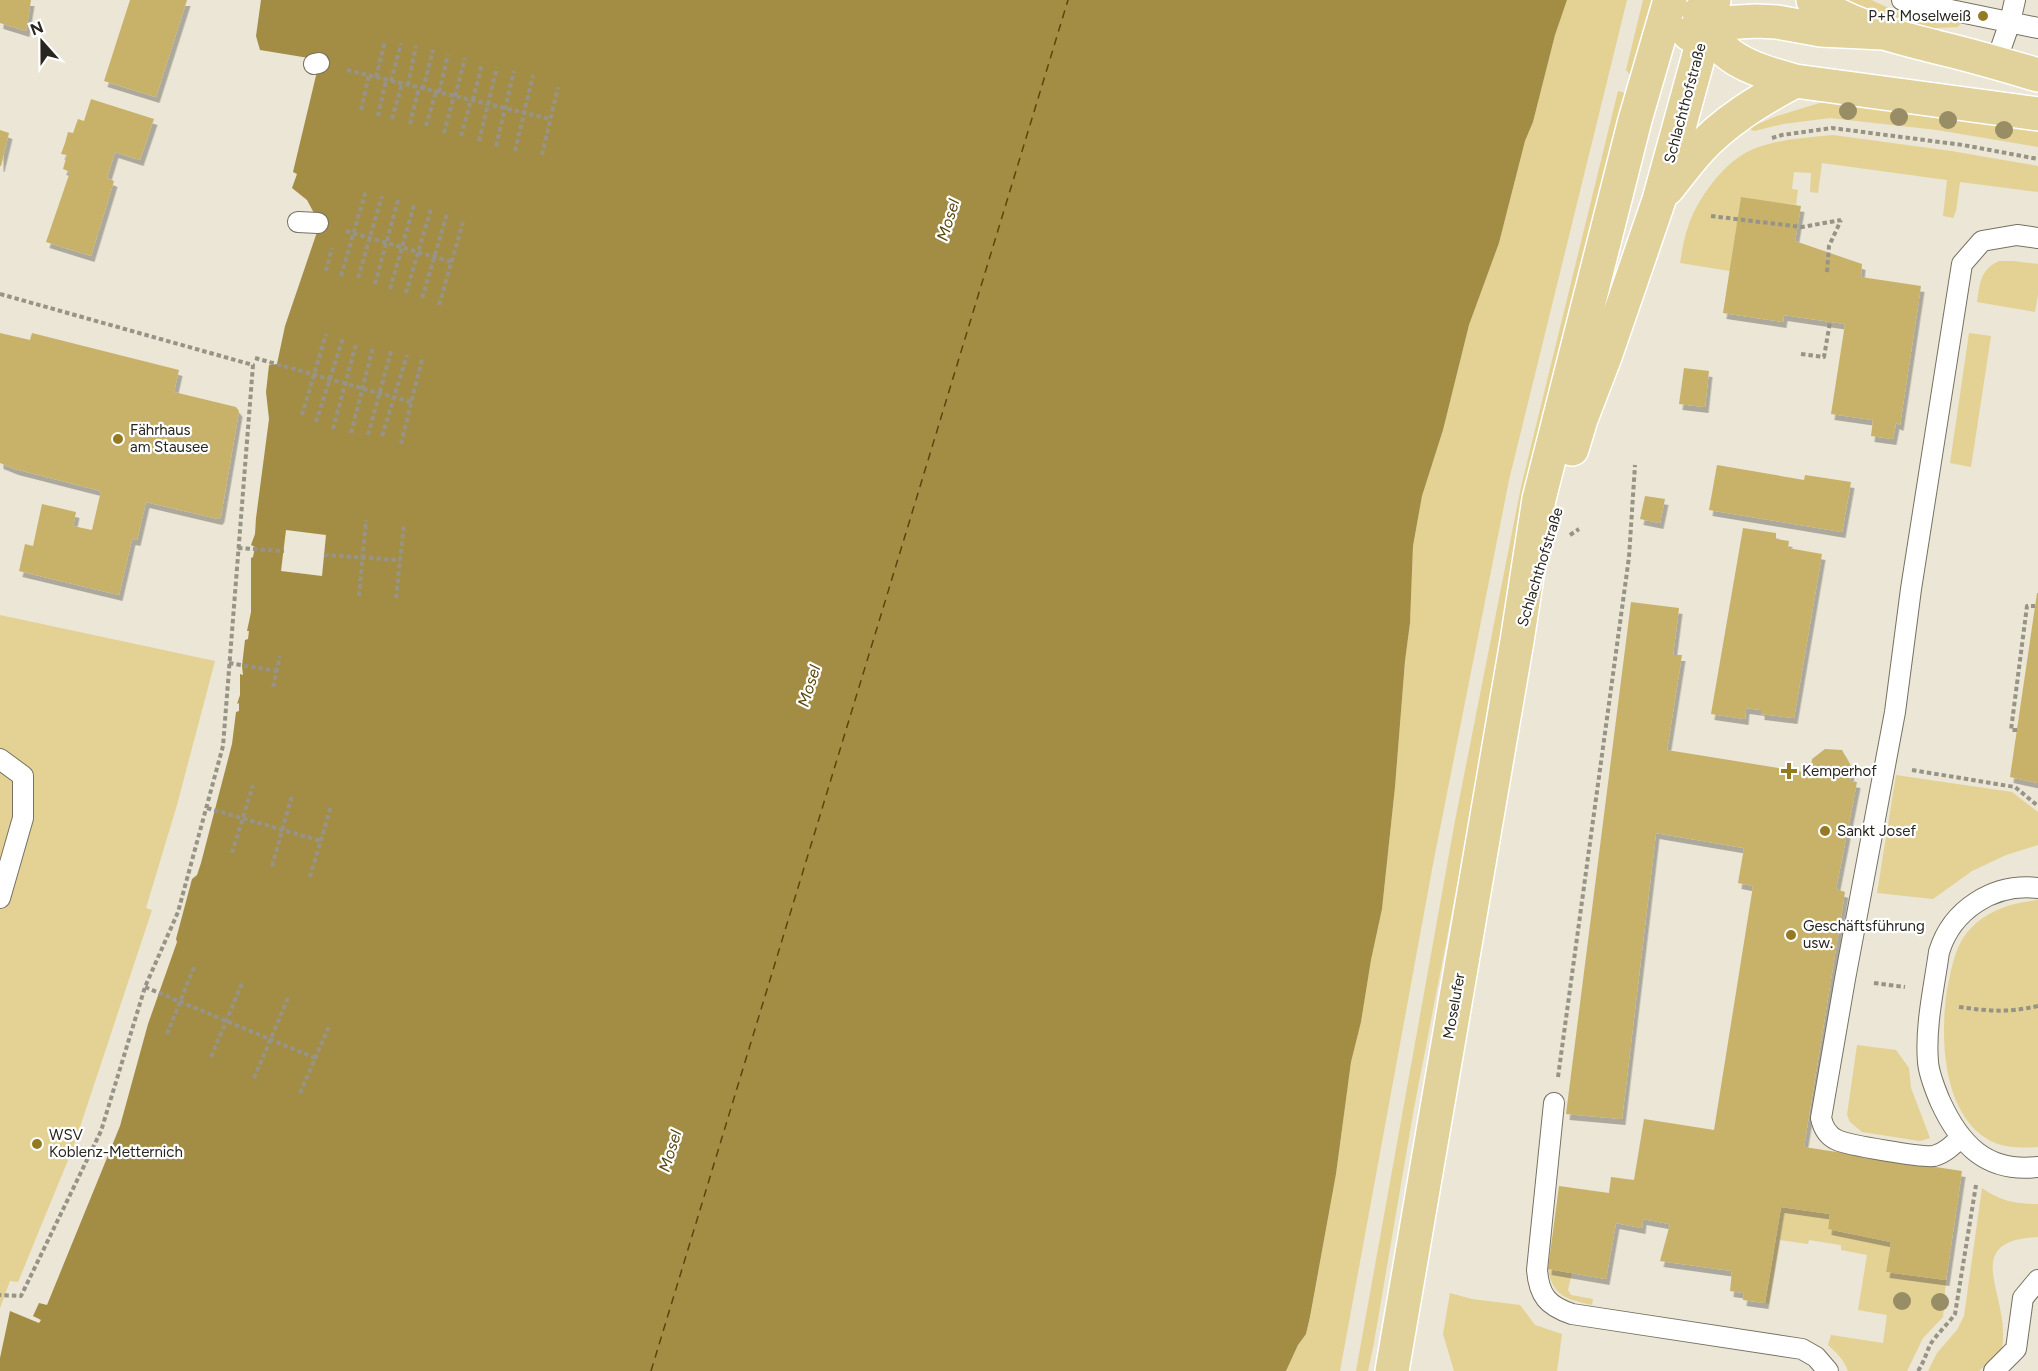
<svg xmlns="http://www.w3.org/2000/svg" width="2038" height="1371" font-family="Figtree,sans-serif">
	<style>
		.green { fill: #e4d194 }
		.water { fill: #a38d44 }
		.pier { fill: #ebe6d5 }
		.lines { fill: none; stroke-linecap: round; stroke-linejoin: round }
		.ferry { stroke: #57470d; stroke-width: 1.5; stroke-dasharray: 8 6; stroke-linecap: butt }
		.building { fill: #c8b269; filter: url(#shadow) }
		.lane-casing { stroke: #767162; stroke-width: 22 }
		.primary-casing { stroke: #fff; stroke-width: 36 }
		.path { stroke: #979487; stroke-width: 4; stroke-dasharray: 4.5 3; stroke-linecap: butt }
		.lane { stroke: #fff; stroke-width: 20 }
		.primary { stroke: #e1d19a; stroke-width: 33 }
		.tree { fill: #988d65 }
		.poi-dot { fill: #947b23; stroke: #fff; stroke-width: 2 }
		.labels { text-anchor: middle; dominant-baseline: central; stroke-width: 4.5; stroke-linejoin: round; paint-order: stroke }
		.poi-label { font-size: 15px; fill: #28261f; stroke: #fff; text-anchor: start }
		.street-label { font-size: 15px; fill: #28261f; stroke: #fff }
		.water-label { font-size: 16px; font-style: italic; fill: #57470d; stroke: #fff }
	</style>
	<defs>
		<filter id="shadow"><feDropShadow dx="3.5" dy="6" stdDeviation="0" flood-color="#0004"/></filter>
	</defs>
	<rect width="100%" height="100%" fill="#ebe6d5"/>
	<path class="green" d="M1567 0H1627L1509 480 1433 864 1340 1371H1286L1298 1345 1306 1334 1310 1318 1336 1174 1351 1062 1361 1022 1371 960 1382 909 1395 787 1405 661 1410 623 1413 546 1422 496 1443 430 1469 325 1499 243 1525 141 1533 122 1555 35Z
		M1643 0H1657L1637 78 1630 75 1626 70Z
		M1835 0H1871L1898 12 1959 20 1961 23 1958 27 1916 29Z
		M1618 91 1632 95 1534 489 1414 1108 1373 1348 1368 1371H1356L1455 821 1521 487Z
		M1826 101 2038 128V147L1937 130 1830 118 1783 124 1754 131 1748 128 1777 116Z
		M1833 135 1951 151 2038 166V192L1960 182 1956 211 1953 218 1943 216 1947 180 1822 163 1818 193 1810 192 1811 173 1794 172 1792 189 1798 190 1796 205 1741 197 1730 271 1680 263C1682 251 1684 238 1688 227 1696 201 1722 165 1747 152 1773 139 1804 138 1833 135Z
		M1999 261H2013L2038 264V295L2035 312 1977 302C1980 283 1980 270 1999 261Z
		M1969 333 1991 336 1971 467 1950 463Z
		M0 615 215 661 177 805 146 908 152 910 73 1148 18 1282 10 1281 0 1308Z
		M1896 775 2012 792 2038 812V845L2006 855 1972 871 1933 899 1877 893Z
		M2038 900V1147C2022 1148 2003 1148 1989 1140 1942 1113 1940 1037 1947 990 1951 972 1954 949 1966 934 1984 911 2010 903 2038 900Z
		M1857 1045 1896 1050 1909 1068 1911 1088 1930 1138 1920 1141 1862 1132 1850 1122 1847 1115Z
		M1982 1188C2000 1201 2016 1204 2038 1204V1237C1963 1240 2004 1289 2003 1334 2003 1340 2003 1347 2000 1352 1995 1359 1985 1365 1979 1371H1928L1937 1353 1957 1330 1964 1316Z
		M1781 1207 1830 1214 1828 1229 1891 1242 1886 1272 1946 1280 1943 1317 1923 1338 1907 1371H1848C1844 1360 1837 1353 1828 1345L1831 1335 1883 1343 1887 1315 1858 1310 1867 1255 1841 1250V1245L1809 1240 1808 1244 1780 1240 1769 1304 1765 1303Z
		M1548 1269 1572 1273 1568 1290 1571 1295 1593 1299 1592 1305C1567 1299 1553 1297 1548 1269Z
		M1450 1293 1472 1299 1520 1305 1535 1325 1562 1334 1557 1371H1454L1443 1334Z"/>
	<path class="water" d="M261 0H1567L1555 35 1533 122 1525 141 1499 243 1469 325 1443 430 1422 496 1413 546 1410 623 1405 661 1395 787 1382 909 1371 960 1361 1022 1351 1062 1336 1174 1310 1317 1306 1334 1298 1345 1286 1371H0V1358L10 1311 39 1323 41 1320 33 1316 39 1303 47 1305 120 1126 148 1024 177 942 176 939 192 879 197 875 201 863 232 744 236 712 239 711V703L237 704 240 695V674L243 675 242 666 245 640 248 639 249 631H247L251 612V558L253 557 255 547 251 545 255 534 256 518 269 419 266 392 269 365 277 364 285 326 317 232 315 215 307 200 292 188 297 174 293 172 319 63 315 59 260 50 256 36Z"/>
	<path class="pier" d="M286 530 326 535 322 576 281 571Z"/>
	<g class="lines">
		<path class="ferry" d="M651 1371 1068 0"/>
	</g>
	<path class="building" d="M0 0H31L26 31 0 23Z
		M130 0H187L156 97 104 81Z
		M91 99 154 119 140 160 115 152 107 178 114 181 91 256 46 242 70 172 63 169 67 155 61 154 65 143 68 132 73 133 78 119 84 121Z
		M0 130 9 133 1 166H0Z
		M1741 197 1801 206 1795 241 1862 264 1861 277 1921 286 1900 425 1896 423 1893 439 1871 436 1873 420 1831 414 1845 324 1784 315 1783 322 1723 313Z
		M0 333 30 340 32 333 179 370 174 392 236 407 239 411 221 516 219 519 214 518 146 502 137 540 132 539 119 595 19 571 25 544 33 546 42 504 76 512 73 526 92 530 101 491 15 469 0 463Z
		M1684 368 1709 371 1705 407 1679 404Z
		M1717 465 1804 480 1805 475 1851 482 1842 532 1709 510Z
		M1645 496 1665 499 1660 523 1640 519Z
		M1743 528 1776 533V539L1789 541 1788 548 1822 554 1794 718 1761 714V710L1746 708 1745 719 1711 714Z
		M2037 593H2038V783L2010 777Z
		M1631 602 1679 608 1673 655H1682L1667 750 1810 773 1812 759 1825 749 1842 750 1851 766 1850 781 1857 782 1836 889 1845 892 1804 1147 1962 1171 1946 1280 1886 1272 1891 1242 1828 1229 1830 1214 1781 1207 1765 1303 1743 1300 1744 1293 1730 1291 1732 1271 1660 1261 1670 1224 1643 1219 1642 1228 1616 1223 1606 1279 1548 1269 1559 1186 1609 1193 1611 1177 1634 1180 1644 1119 1714 1130 1753 886 1738 883 1744 848 1656 833 1622 1119 1566 1114Z"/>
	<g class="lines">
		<g class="lane-casing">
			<path id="lane" d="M1902 0 2038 28
				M1996 62 2010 22 2015 0
				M314 64 319 63
				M298 222 318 223
				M0 759 23 776V818L0 898
				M2038 888C1994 883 1952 909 1939 952 1934 988 1925 1026 1928 1062 1929 1075 1935 1089 1940 1101 1960 1145 1987 1173 2038 1167
				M1554 1103 1537 1270C1539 1296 1548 1306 1572 1314L1802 1349 1816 1357 1828 1371
				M1961 1137C1953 1145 1945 1153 1934 1156 1924 1158 1847 1145 1837 1140 1828 1136 1823 1127 1821 1118L1845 979 1895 712 1911 589 1962 264 1982 241 2017 235 2038 238
				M1994 1371 2016 1349 2023 1298 2038 1280"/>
		</g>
		<g class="primary-casing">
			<path id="primary" d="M1813 0C1849 26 1894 36 1936 47 1971 55 2004 65 2038 75
				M1699 13C1719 60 1749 68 1795 81L2038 114
				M1689 34 1722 23 1756 21 1777 22 1821 30 1883 33
				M1667 189C1677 177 1686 164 1697 152 1723 122 1760 100 1795 81
				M1572 449 1581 419 1606 354 1659 200 1714 0
				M1392 1371 1517 641 1539 499 1635 120 1670 0"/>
		</g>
		<path class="path" d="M347 70 550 119
			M376 77 385 41
			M391 81 401 43
			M408 85 416 46
			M423 89 433 50
			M439 92 448 55
			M455 96 465 58
			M473 100 482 63
			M361 110 369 75
			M378 116 386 80
			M392 119 402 84
			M410 124 419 88
			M426 126 436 92
			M444 133 454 96
			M461 136 471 100
			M1772 138 1782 135 1832 128 1963 145 2038 159
			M479 141 497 67
			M496 146 514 71
			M515 151 533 75
			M542 155 558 87
			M1711 216 1802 227 1841 220
			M346 231 452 262
			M326 271 332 248
			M1827 272 1829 246 1841 220
			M341 276 366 190
			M358 278 382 196
			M375 284 398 200
			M390 289 414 205
			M406 293 431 209
			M0 294 253 365 223 746 178 912 145 987 101 1131 21 1296 0 1295
			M422 298 447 214
			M439 305 463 222
			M1801 354 1824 357 1830 322
			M255 358 411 402
			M302 415 326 334
			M316 422 343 338
			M333 429 356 344
			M351 433 373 347
			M368 435 391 351
			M382 436 407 355
			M401 444 422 359
			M1570 535 1579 529
			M238 548 284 551
			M324 555 400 560
			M359 596 366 520
			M396 598 404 524
			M229 663 276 671
			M273 687 280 656
			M2017 730H2011L2027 606H2035
			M1912 770 2015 787 2038 806
			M207 808 321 841
			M232 853 253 785
			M272 866 292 795
			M310 877 331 806
			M1874 983 1905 987
			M145 987 315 1058
			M1959 1007C1989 1011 2007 1013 2038 1006
			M167 1034 194 967
			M211 1057 242 983
			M1558 1077 1629 557 1635 465
			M254 1078 288 998
			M300 1093 330 1024
			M1918 1371C1924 1362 1926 1354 1930 1345 1935 1336 1948 1324 1955 1314L1976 1185"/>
		<use href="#lane" class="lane"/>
		<use href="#primary" class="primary"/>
	</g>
	<g class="tree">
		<circle cx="1848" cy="111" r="9"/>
		<circle cx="1899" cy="117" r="9"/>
		<circle cx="1948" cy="120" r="9"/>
		<circle cx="2004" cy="130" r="9"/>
		<circle cx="1902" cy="1301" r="9"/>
		<circle cx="1940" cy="1302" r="9"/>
	</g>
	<g class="poi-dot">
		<circle cx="1983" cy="16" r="6"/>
		<circle cx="118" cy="439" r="6"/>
		<path d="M1786 762h6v6h6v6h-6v6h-6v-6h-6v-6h6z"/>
		<circle cx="1825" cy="831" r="6"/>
		<circle cx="1791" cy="935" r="6"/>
		<circle cx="37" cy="1144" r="6"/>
	</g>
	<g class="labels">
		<g class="poi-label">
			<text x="1971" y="16" text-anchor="end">P+R Moselweiß</text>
			<text x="130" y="430">Fährhaus<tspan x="130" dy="17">am Stausee</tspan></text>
			<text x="1802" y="771">Kemperhof</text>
			<text x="1837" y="831">Sankt Josef</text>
			<text x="1803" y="926">Geschäftsführung<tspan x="1803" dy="17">usw.</tspan></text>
			<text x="49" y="1135">WSV<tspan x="49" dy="17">Koblenz-Metternich</tspan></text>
		</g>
		<g class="street-label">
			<text transform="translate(1685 103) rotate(-75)">Schlachthofstraße</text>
			<text transform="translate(1540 567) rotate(-73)">Schlachthofstraße</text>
			<text transform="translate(1454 1006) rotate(-80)">Moselufer</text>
		</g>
		<g class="water-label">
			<text transform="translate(948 220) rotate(-73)">Mosel</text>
			<text transform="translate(809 686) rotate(-73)">Mosel</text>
			<text transform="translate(670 1151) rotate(-73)">Mosel</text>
		</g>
	</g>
	<g transform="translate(42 42) rotate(339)" stroke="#ffffff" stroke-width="4.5" paint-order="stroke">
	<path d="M0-4.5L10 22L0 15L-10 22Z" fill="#28261f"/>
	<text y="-9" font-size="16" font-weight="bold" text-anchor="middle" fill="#28261f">N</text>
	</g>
</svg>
